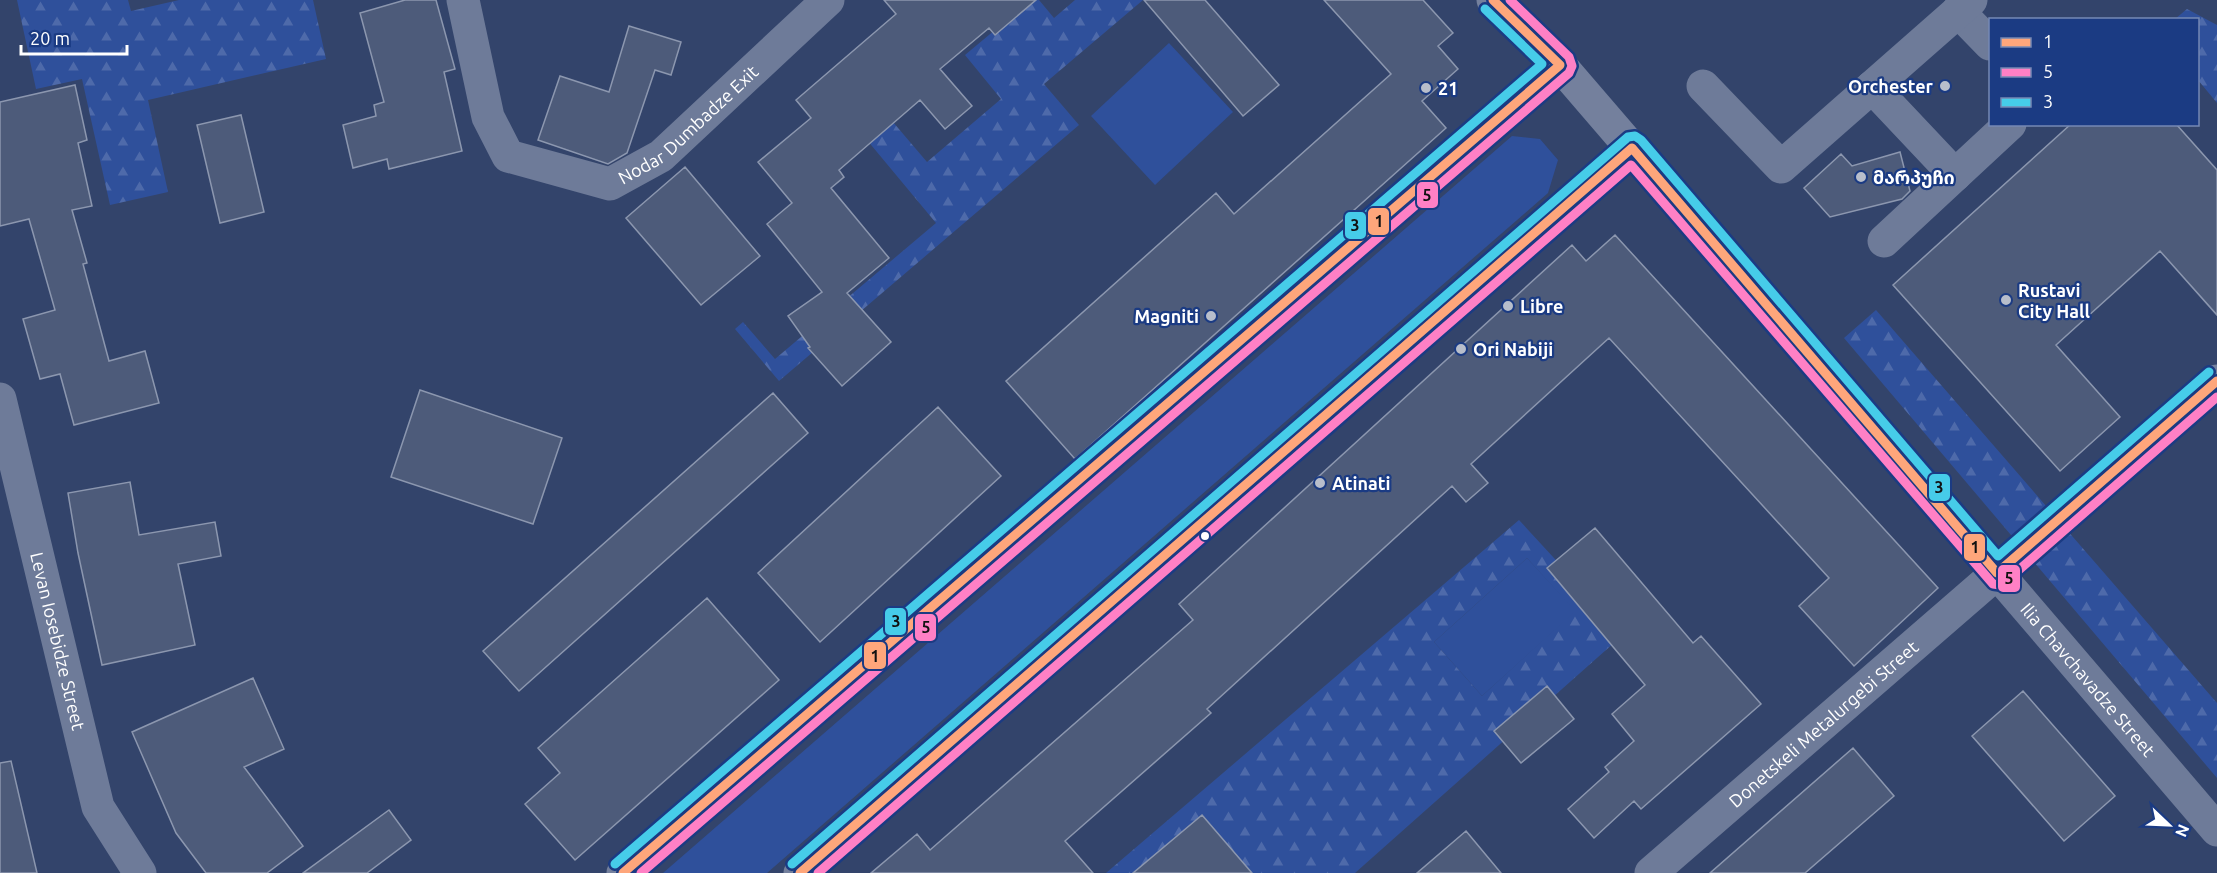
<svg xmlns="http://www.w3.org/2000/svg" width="2217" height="873" font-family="Ubuntu,'Noto Sans Georgian',sans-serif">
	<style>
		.green { fill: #2f509b }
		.forest { fill: url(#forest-firs); fill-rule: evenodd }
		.building { fill: #4d5b7a; stroke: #8c97af; stroke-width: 1.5 }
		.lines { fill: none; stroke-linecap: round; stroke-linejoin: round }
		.street { stroke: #6e7b99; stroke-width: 33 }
		.secondary { stroke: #74809d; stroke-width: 33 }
		.bus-1-casing { stroke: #1b3b83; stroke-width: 14 }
		.bus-2-casing { stroke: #1b3b83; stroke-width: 14 }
		.bus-3-casing { stroke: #1b3b83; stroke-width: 14 }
		.bus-1 { stroke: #fea67b; stroke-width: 9 }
		.bus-2 { stroke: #ff80c5; stroke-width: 9 }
		.bus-3 { stroke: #46cce9; stroke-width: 9 }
		.poi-dot { fill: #b8becb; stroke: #1b3b83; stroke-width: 2 }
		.bus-dot { fill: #fff; stroke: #1b3b83; stroke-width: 2 }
		.labels { text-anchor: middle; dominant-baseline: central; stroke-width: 4.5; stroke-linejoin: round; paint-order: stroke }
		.poi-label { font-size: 18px; font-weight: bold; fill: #fff; stroke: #1b3b83; text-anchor: start }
		.street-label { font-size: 18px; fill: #fff; stroke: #1b3b83 }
		.line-badge { stroke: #1b3b83; stroke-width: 2 }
		.pale-badge-label { font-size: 16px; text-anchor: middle; font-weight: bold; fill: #111 }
	</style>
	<defs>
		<pattern id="forest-firs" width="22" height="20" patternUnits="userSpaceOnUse" patternTransform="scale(1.5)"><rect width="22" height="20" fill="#2f509b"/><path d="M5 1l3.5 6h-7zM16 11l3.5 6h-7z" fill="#4e6aaa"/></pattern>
	</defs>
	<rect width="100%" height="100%" fill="#33446b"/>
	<path class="green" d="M1169 43 1233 112 1155 185 1091 116Z
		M1512 136 1540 139 1558 160 1548 193 767 873H663Z
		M1527 558 1576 611 1482 696 1434 642Z"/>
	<path class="forest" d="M17 0H128L131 11 179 0H313L326 59 148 100 168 192 110 205 82 79 36 89Z
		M1031 0H1039L1054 18 1075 0H1143L1044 84 1079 125 779 381 735 329 743 322 775 359 936 223 857 128 881 108 927 162 1001 99 965 55Z
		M2187 9 2217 25V103L2198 80V20L2175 19Z
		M1876 310 2217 703V778L1844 338Z
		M1519 520 1624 634 1355 873H1106ZM1527 558 1575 611 1482 696 1434 642Z"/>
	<path class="building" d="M405 0H436L455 69 444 72 462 151 389 169 387 159 353 168 343 125 376 116 374 105 384 102 360 13Z
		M884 0H1036L995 35 989 28 940 69 972 106 945 129 920 100 839 170 844 177 831 188 889 258 847 293 891 342 842 386 808 348 810 347 788 316 822 292 767 224 792 203 758 162 811 118 796 100 896 14Z
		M1144 0H1205L1279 85 1243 116Z
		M1324 0H1423L1453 33 1438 46 1458 69 1422 101 1446 128 1075 459 1006 381 1216 193 1234 214 1391 74Z
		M629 26 681 42 671 75 655 70 627 153 608 164 538 140 560 76 609 92Z
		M75 85 87 140 78 143 92 206 72 210 87 263 83 264 109 361 145 351 159 403 74 425 60 374 40 379 23 319 55 310 29 219 0 226V102Z
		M241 115 264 212 220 223 197 125Z
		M2071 124H2176L2217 170V315L2160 251 2056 345 2120 417 2060 471 1893 285Z
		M1900 152 1910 191 1902 199 1830 217 1804 188 1841 154 1852 166Z
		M685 167 760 256 701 305 626 218Z
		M1615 235 1938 588 1854 666 1799 606 1829 578 1609 338 1471 464 1488 483 1466 502 1452 486 1207 709 1211 713 1065 841 1093 873H871L917 834 930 850 1193 620 1179 604 1572 245 1586 261Z
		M420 390 562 438 533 524 391 477Z
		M773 393 808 433 519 691 483 651Z
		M938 407 1001 476 820 642 758 573Z
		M130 482 139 535 215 522 221 556 178 564 195 645 102 665 78 553 68 493Z
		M1595 528 1693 643 1701 636 1761 704 1641 809 1634 801 1594 838 1568 809 1609 772 1605 767 1634 741 1612 714 1645 685 1547 568Z
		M707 598 779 680 575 860 525 804 560 773 538 748Z
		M253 678 284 749 244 767 303 846 267 873H206L176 833 132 732Z
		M1547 686 1574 719 1521 763 1494 731Z
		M2023 691 2115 796 2064 841 1972 736Z
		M1853 748 1894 796 1805 873H1710Z
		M11 761 37 873H0V763Z
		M389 810 411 840 367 873H303Z
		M1202 815 1252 873H1133Z
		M1466 831 1501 873H1417Z"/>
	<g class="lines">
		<g class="street">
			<path id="s1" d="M463 0 488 117 508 156 610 184 661 156 828 0"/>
			<path d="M1958 11 1990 44"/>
			<path d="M1703 86 1781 167 1971 0"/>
			<path d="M1872 87 1955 175"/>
			<path d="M1884 241 2010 124"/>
			<path id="s2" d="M0 399 98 807 140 873"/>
			<path id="s3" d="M1651 873 1997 573 2217 830"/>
		</g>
		<path class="secondary" d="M1493 0 1560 65 1997 573 2217 381
			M623 873 1560 65
			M800 873 1632 148"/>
		<g class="bus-1-casing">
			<path id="bus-1" d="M623 873 1560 65 1493 0
				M800 873 1632 148 1997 573 2217 381"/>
		</g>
		<g class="bus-2-casing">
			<path id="bus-2" d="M641 873 1569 73 1572 66 1569 57 1510 0
				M818 873 1631 165 1993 584 2000 585 2005 582 2217 397"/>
		</g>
		<g class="bus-3-casing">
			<path id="bus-3" d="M615 864 1542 64 1485 9
				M792 864 1628 137 1635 136 1641 140 1998 556 2209 372"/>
		</g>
		<use href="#bus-1" class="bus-1"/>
		<use href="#bus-2" class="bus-2"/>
		<use href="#bus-3" class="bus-3"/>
	</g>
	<g class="poi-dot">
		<circle cx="1945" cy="86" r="6"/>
		<circle cx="1426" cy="88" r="6"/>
		<circle cx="1861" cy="177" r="6"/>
		<circle cx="2006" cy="300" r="6"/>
		<circle cx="1508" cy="306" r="6"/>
		<circle cx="1211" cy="316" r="6"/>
		<circle cx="1461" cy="349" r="6"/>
		<circle cx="1320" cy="483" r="6"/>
	</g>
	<circle class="bus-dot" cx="1205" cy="536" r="5"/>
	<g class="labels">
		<g class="poi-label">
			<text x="1933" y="86" text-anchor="end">Orchester</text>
			<text x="1438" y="88">21</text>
			<text x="1873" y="177">მარპუჩი</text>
			<text x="2018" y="290">Rustavi<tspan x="2018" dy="21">City Hall</tspan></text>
			<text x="1520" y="306">Libre</text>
			<text x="1199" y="316" text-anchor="end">Magniti</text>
			<text x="1473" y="349">Ori Nabiji</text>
			<text x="1332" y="483">Atinati</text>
		</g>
		<g class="street-label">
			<text stroke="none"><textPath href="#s1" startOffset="368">Nodar Dumbadze Exit</textPath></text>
			<text stroke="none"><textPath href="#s2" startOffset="249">Levan Iosebidze Street</textPath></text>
			<text stroke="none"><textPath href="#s3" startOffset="598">Ilia Chavchavadze Street</textPath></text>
			<text stroke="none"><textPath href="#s3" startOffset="228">Donetskeli Metalurgebi Street</textPath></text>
		</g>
	</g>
	<g class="line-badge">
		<rect x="1416" y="181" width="23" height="28" rx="6" fill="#ff80c5"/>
		<rect x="1367" y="207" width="23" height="29" rx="6" fill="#fea67b"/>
		<rect x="1344" y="211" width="23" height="29" rx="6" fill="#46cce9"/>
		<rect x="1928" y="473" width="23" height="29" rx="6" fill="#46cce9"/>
		<rect x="1963" y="533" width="23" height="29" rx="6" fill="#fea67b"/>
		<rect x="1997" y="564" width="24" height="29" rx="6" fill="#ff80c5"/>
		<rect x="884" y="607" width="23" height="29" rx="6" fill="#46cce9"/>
		<rect x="914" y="613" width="23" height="29" rx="6" fill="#ff80c5"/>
		<rect x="863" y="641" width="24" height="29" rx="6" fill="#fea67b"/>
	</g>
	<g class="pale-badge-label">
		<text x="1427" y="201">5</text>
		<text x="1379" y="227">1</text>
		<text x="1355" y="231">3</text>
		<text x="1939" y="493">3</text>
		<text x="1975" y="553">1</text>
		<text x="2009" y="584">5</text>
		<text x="896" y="627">3</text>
		<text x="926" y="633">5</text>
		<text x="875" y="662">1</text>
	</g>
	<rect x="1989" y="18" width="210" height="108" fill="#1b3b83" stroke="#7689b5" stroke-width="1.5"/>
	<rect x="2001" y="38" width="30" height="9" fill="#fea67b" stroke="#7689b5" stroke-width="1.5"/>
	<text x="2043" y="48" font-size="18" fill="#ffffff">1</text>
	<rect x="2001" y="68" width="30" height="9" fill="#ff80c5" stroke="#7689b5" stroke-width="1.5"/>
	<text x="2043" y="78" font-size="18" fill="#ffffff">5</text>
	<rect x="2001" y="98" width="30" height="9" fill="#46cce9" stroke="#7689b5" stroke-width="1.5"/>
	<text x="2043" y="108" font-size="18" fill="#ffffff">3</text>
	<g transform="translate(2169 825) rotate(113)" stroke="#1b3b83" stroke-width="4.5" paint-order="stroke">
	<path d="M0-4.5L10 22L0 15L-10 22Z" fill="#ffffff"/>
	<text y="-9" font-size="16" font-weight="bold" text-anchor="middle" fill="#ffffff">N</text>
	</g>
	<path d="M21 45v9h106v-9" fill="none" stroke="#ffffff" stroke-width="3"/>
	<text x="30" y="45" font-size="18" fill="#ffffff" stroke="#1b3b83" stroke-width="4.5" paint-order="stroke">20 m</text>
</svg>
